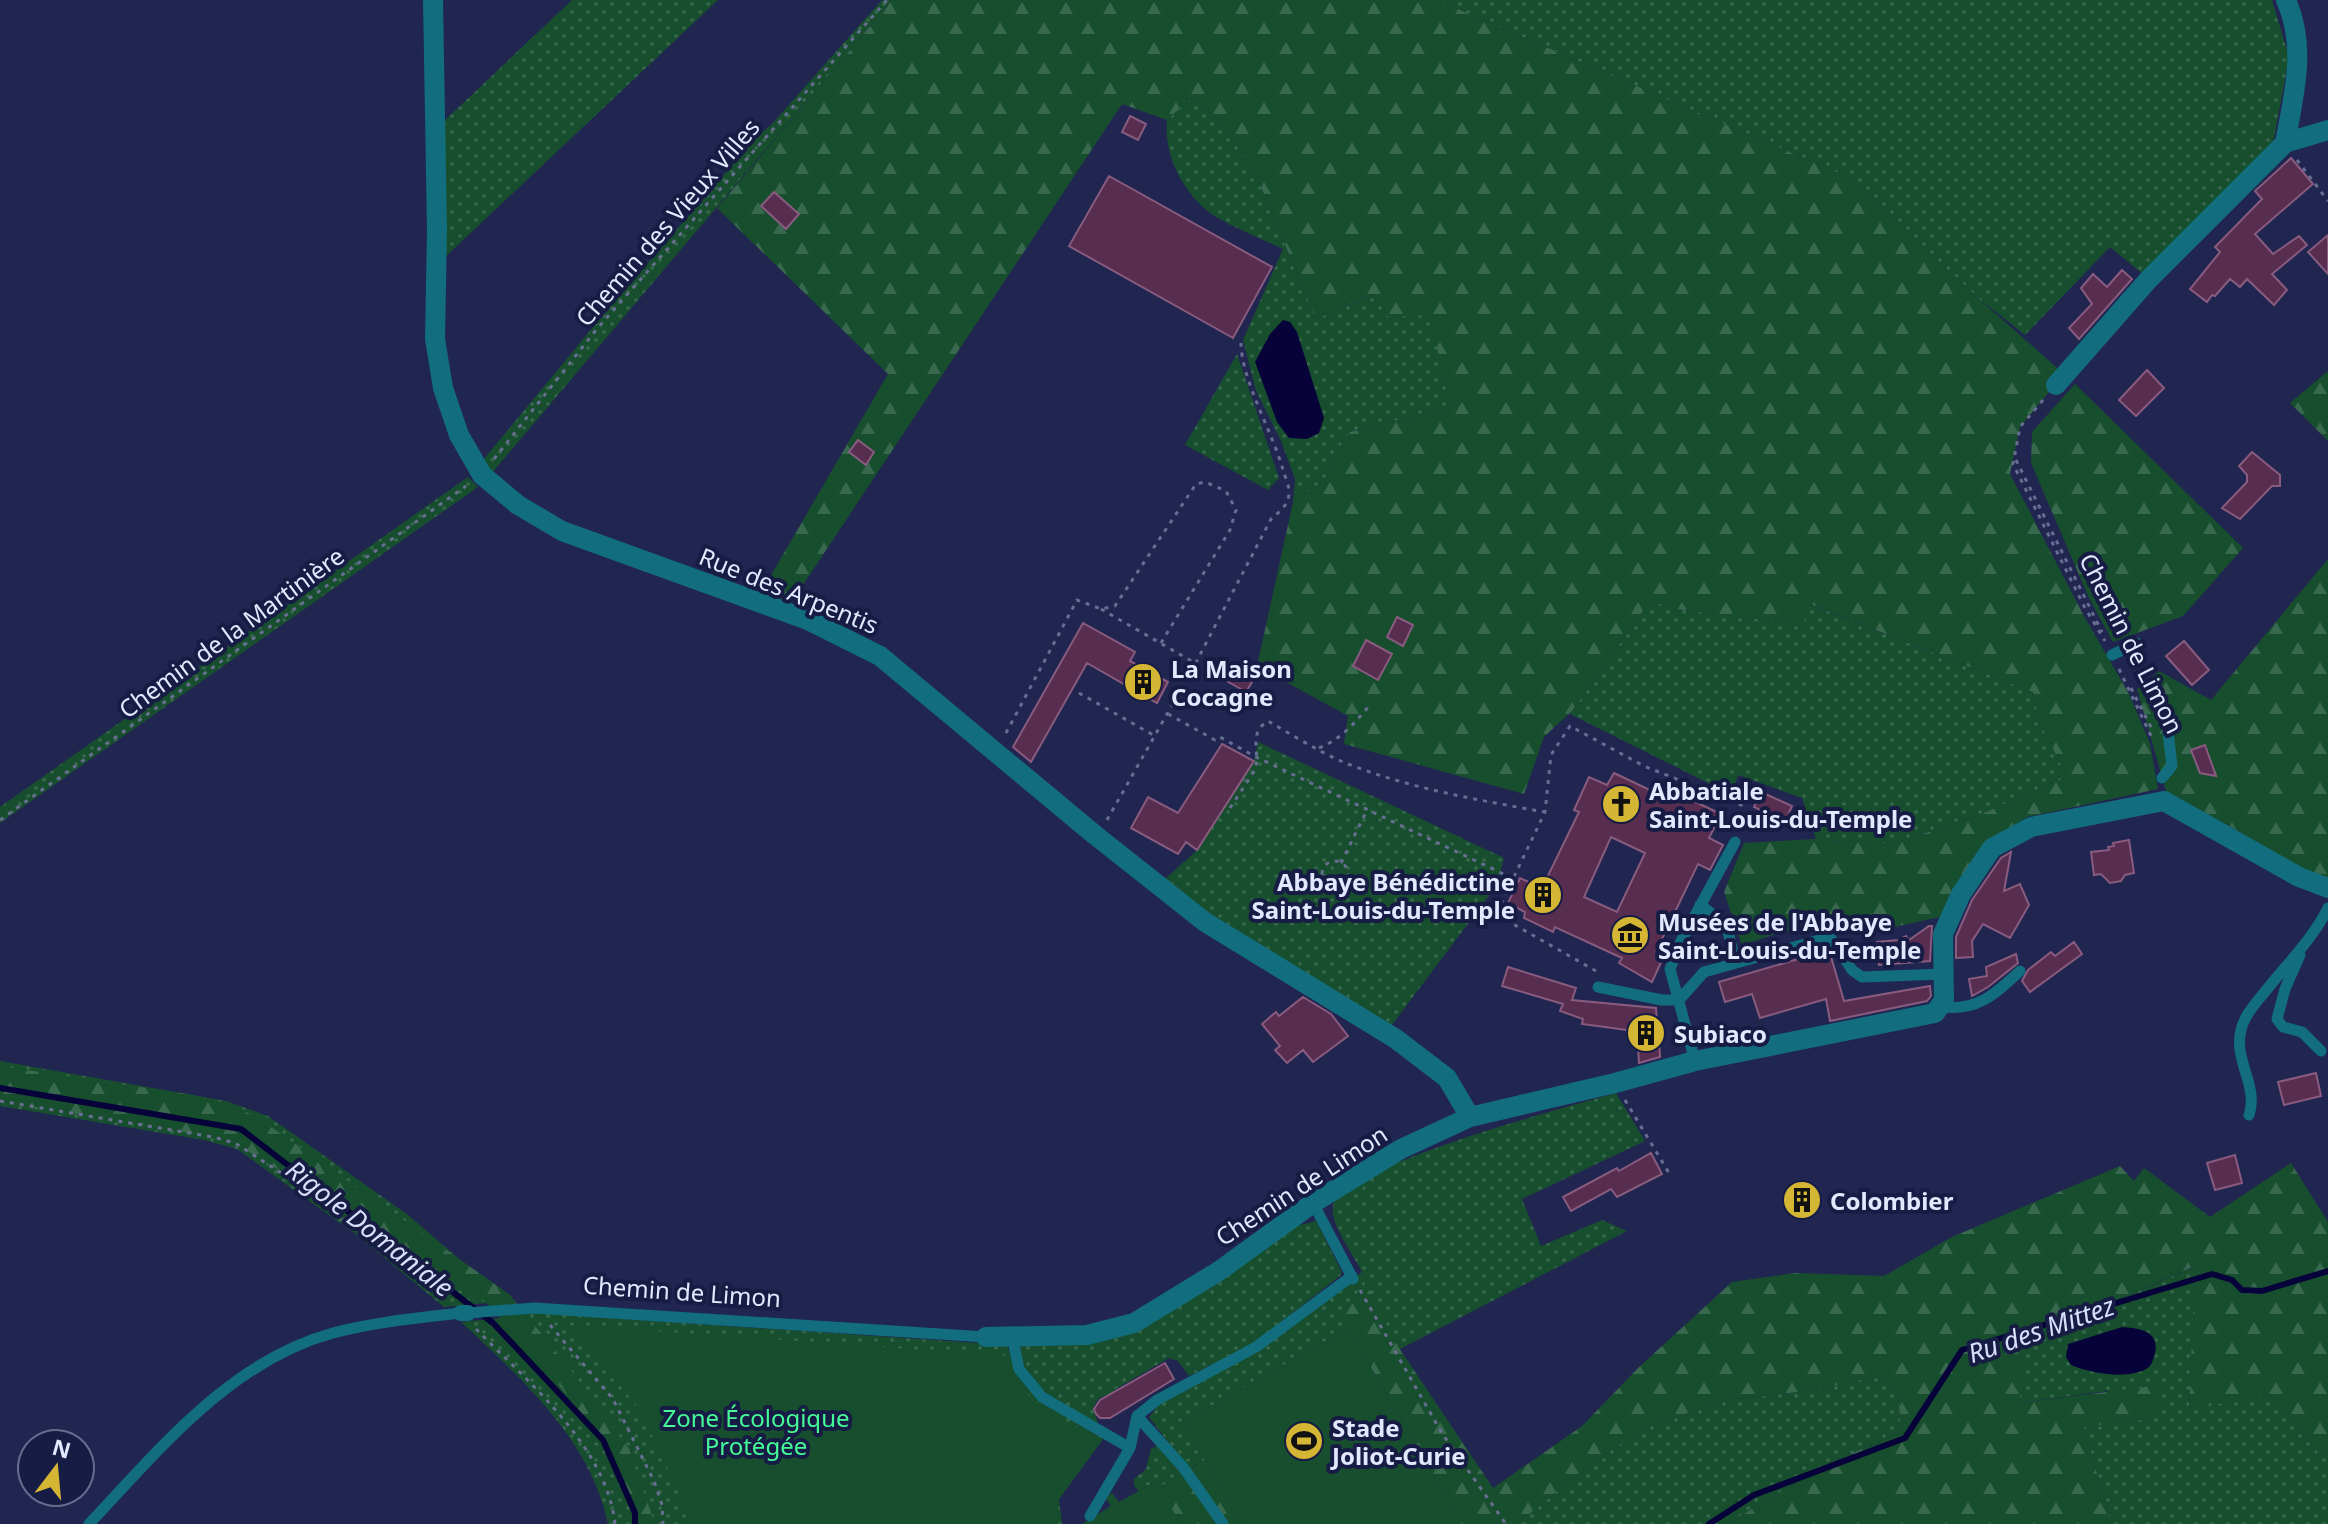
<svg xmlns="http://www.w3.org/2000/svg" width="2328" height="1524" font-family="'Noto Sans',sans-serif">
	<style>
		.grass { fill: url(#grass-dots) }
		.forest { fill: url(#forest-firs) }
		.park { fill: #174f2e }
		.water { fill: #08023b }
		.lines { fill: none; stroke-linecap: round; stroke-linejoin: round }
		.stream { stroke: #08023b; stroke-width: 6 }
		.building { fill: #572e4f; stroke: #885b7f; stroke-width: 2; fill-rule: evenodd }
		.path { stroke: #686e91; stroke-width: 3; stroke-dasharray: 4 6; stroke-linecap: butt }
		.service { stroke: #126d7e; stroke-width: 11 }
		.pedestrian { stroke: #126d7e; stroke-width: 16 }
		.minor { stroke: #126d7e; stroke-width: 20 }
		.labels { text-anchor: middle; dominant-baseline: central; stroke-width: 8; stroke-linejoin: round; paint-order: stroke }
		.street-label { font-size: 24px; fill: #e2e8fe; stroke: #171c45 }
		.poi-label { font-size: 24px; font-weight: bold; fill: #e2e8fe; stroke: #171c45; text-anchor: start }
		.park-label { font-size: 24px; fill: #45fa97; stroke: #171c45 }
		.water-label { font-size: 26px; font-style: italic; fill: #d8e0fc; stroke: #171c45 }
	</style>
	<defs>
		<pattern id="grass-dots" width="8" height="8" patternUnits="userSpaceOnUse" patternTransform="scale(2)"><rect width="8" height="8" fill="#174f2e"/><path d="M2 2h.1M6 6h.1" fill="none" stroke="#38684d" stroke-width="1.8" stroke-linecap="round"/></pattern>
		<pattern id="forest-firs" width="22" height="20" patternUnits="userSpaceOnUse" patternTransform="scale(2)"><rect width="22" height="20" fill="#174f2e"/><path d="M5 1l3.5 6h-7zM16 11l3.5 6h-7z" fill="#38684d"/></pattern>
	</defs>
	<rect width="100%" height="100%" fill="#202650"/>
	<path class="grass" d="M572 0H718L445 257 442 123Z
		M882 0H892L491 474 484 459 594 326 756 137 772 124Z
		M1444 0H2272L2289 57 2273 143 2144 275 2110 247 2025 335 1978 298 1852 179 1444 3Z
		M1195 95 1232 137 1261 187 1316 319 1375 294 1388 317 1430 314 1450 407 1350 432 1337 450 1325 483 1304 493 1293 502 1295 479 1281 441 1256 391 1243 340 1283 249C1265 240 1217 221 1205 209 1180 186 1164 154 1167 120Z
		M1237 354 1279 478 1268 490 1185 445Z
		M468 477 478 487 0 823V807Z
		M1650 601 1676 609 1803 625 1809 604 2033 692 2040 723 2067 777 1979 815 1893 844 1816 839 1802 798 1738 775 1732 795 1570 714Z
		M1258 742 1504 858 1497 885 1391 1026 1204 910 1164 880 1197 850 1254 761Z
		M0 1061 226 1101 268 1116 408 1215 508 1301 444 1307 357 1235 237 1149 204 1140 0 1106Z
		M1616 1093 1645 1141 1522 1199 1541 1246 1602 1220 1627 1231 1398 1350 1345 1316 1348 1328 1183 1422 1205 1460 1158 1488 1154 1482 1139 1491 1134 1486V1479L1146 1469 1151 1449 1156 1446 1180 1458 1149 1417 1155 1410V1404L1288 1330 1362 1272C1354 1255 1329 1223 1333 1205 1344 1165 1571 1106 1616 1093Z
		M1316 1221 1342 1272 1341 1275 1253 1344 1189 1376 1178 1361 1169 1358 1114 1390 1112 1397 1106 1395 1098 1399 1093 1408 1103 1439 1059 1499 1062 1524H655L652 1517V1524H608C591 1440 521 1378 461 1322L523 1316 524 1312 1007 1345 1020 1381 1014 1349 1023 1344 1088 1340 1288 1228Z
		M2196 1266 2189 1408 2273 1395 2319 1454 2328 1455V1524H2111L2084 1427 2154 1418 2107 1391 2019 1403 2025 1340Z
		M1878 1376 1898 1393 1901 1431 1826 1465 1727 1524H1517L1597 1459 1649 1426 1727 1400 1815 1390Z"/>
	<path class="forest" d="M892 0H1444V3L1852 179 1978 298 2064 374 2020 427 2010 474 2084 616 2128 692 2150 743 2158 789 2027 817 1981 847 1940 917 1871 932 1841 921 1820 920 1742 945 1724 892 1744 843 1816 839 1893 844 1979 815 2067 777 2040 723 2033 692 1810 604 1803 625 1676 609 1650 601 1572 711 1544 737 1524 794 1344 744 1348 716 1257 666 1293 502 1304 493 1325 483 1337 450 1350 432 1450 407 1430 315 1388 317 1374 294 1316 319 1261 187 1232 137 1195 95 1167 120 1122 104 787 609 759 596 888 374 717 208Z
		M2328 371V441L2290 403Z
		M2075 384 2243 548 2183 616 2113 642 2089 598 2031 463 2032 432Z
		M2328 559V888L2299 877 2240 832 2166 791 2137 689 2159 671 2211 700Z
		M0 1066 194 1095 254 1115 378 1202 509 1294 575 1375 629 1449 655 1524H637L638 1514 600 1437 547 1370 480 1296 235 1143 213 1137 0 1101Z
		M2291 1163 2328 1222V1455L2319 1454 2273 1395 2189 1409 2195 1266 2025 1340 2020 1403 2160 1385 2159 1407 2154 1418 2084 1427 2111 1524H1727L1826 1465 1901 1431 1898 1393 1878 1376 1815 1390 1727 1400 1649 1426 1597 1459 1517 1524H1461L1348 1328 1344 1317 1366 1282 1395 1342 1493 1488 1582 1426 1638 1368 1732 1282 1795 1273 1884 1276 1952 1237 2120 1166 2134 1181 2144 1168 2210 1217Z
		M1205 1460 1242 1524H1181L1158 1488Z"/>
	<path class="park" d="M571 1325 1009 1356 1022 1389 1047 1413 1103 1439 1059 1499 1051 1524H686L688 1511 640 1410Z
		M1348 1328 1461 1524H1242L1183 1422Z
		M1155 1482 1181 1524H1082L1111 1506 1105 1497 1112 1493 1119 1502Z"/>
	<path class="water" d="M1283 320 1290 322 1297 332 1324 418 1319 433 1307 439 1289 438 1277 422 1255 362 1270 334Z
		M2122 1327C2139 1328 2160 1331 2155 1353 2153 1360 2152 1366 2146 1369 2127 1380 2090 1373 2071 1365L2066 1357 2068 1344Z"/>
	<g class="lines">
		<path class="stream" d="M0 1088 241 1129 493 1323 603 1440 635 1513V1524
			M1709 1524 1754 1495 1905 1438 1962 1350 2212 1274 2232 1280 2242 1290 2262 1291 2328 1271"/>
	</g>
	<path class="building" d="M1130 116 1146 124 1138 140 1122 132Z
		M2291 158 2313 184 2255 234 2273 254 2299 236 2307 245 2272 274 2287 290 2274 305 2247 279 2240 287 2230 279 2215 296 2212 295 2207 302 2190 289 2220 252 2215 247 2262 199 2255 191Z
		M1109 176 1272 267 1233 338 1069 246Z
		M774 192 799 214 786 229 761 206Z
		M2328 235V274L2308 252Z
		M2122 270 2132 279 2079 339 2069 328 2092 304 2081 288 2093 274 2107 287Z
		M2147 370 2164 388 2136 416 2119 400Z
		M858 440 874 452 866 465 849 452Z
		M2252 452 2280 475V486H2272L2240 519 2222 508 2247 482V475L2239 466Z
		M1397 617 1413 625 1403 646 1387 637Z
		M1083 623 1135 652 1130 661 1168 682 1157 703 1087 663 1031 762 1013 747Z
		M1366 640 1392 654 1378 680 1353 666Z
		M2184 641 2209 670 2192 685 2166 656Z
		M1225 660 1252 676V682L1246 692 1216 675Z
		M1222 744 1254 761 1197 850 1186 842 1178 854 1131 828 1148 797 1178 813Z
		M2205 745 2216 776 2200 773 2191 750Z
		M1614 773 1677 803 1681 795 1721 814 1709 838 1723 845 1710 870 1698 864 1660 943 1668 947 1652 982 1619 963 1622 958 1555 927 1553 932 1524 918 1525 912 1508 903 1520 878 1542 888 1579 812 1574 810 1589 777 1607 785ZM1611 837 1645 853 1617 912 1584 897Z
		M1761 792 1792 806 1785 822 1754 807Z
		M2129 840 2134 873 2125 875 2121 881 2110 883 2101 874 2094 875 2091 852 2109 850 2108 847 2114 846 2113 843Z
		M2011 852 2004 891 2020 884 2029 905 2010 938 1983 924 1972 941 1973 957 1956 958V937L1972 900 2001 858Z
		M1929 926H1932L1930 961 1879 965 1877 942 1898 940 1906 936 1909 940Z
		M2074 942 2082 954 2030 992 2022 981 2028 970 2051 952 2055 956Z
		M1829 950 1844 1001 1930 986 1931 996 1927 1001 1830 1021 1826 999 1760 1018 1752 994 1725 1002 1719 982Z
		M2016 954 2018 963 1988 987 1972 996 1969 979 1987 976 1986 967Z
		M1508 967 1576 988 1572 1000 1656 1008 1657 1023 1634 1031 1582 1024 1583 1019 1560 1011 1563 1004 1502 986Z
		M1303 997 1331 1014 1348 1036 1313 1062 1303 1050 1287 1063 1275 1050 1280 1046 1262 1024 1276 1012 1279 1016Z
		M1659 1041 1660 1057 1639 1063 1638 1045Z
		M2316 1073 2321 1096 2284 1105 2278 1082Z
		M1651 1153 1662 1174 1617 1197 1611 1189 1571 1211 1563 1197 1617 1168 1619 1171Z
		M2235 1155 2242 1183 2215 1190 2207 1163Z
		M1786 1201a16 16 0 1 1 32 0a16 16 0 1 1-32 0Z
		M1165 1363 1174 1379 1110 1418H1100L1096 1414 1094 1409 1100 1400Z"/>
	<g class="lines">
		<path class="path" d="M2297 160 2328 201
			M2043 400 2020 427 2013 464 2085 608 2105 641
			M494 459 596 330 887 0
			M2016 460 2102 632
			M1101 609 1195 663
			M2119 669 2152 738
			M2131 688 2153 731
			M1079 693 1155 736
			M1168 714 1215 740 1220 737 1256 757 1512 878
			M1006 733 1077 600 1101 609 1115 606 1196 484 1205 482 1226 491 1236 510 1230 530 1161 643
			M1319 748C1341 739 1354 724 1369 706
			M1230 808 1255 770C1261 752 1247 734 1268 721 1292 735 1318 751 1343 762 1407 788 1478 800 1545 812
			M0 820 466 486
			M1107 820 1192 670 1271 519C1279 512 1288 506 1289 494 1290 487 1285 477 1283 470 1273 433 1241 379 1241 343
			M1322 874a13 13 0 1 1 26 0a13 13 0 1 1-26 0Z
			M1341 863 1367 810
			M1596 971 1513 924 1500 906 1545 812 1551 755 1570 726 1644 766 1746 807
			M1625 1100 1669 1173
			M0 1101 213 1137 235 1143 289 1178 445 1298
			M1360 1290 1443 1435 1506 1524
			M550 1325 613 1399 654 1481 662 1505 663 1524
			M476 1329C527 1381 607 1447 615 1524"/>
		<path class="service" d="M2112 655 2137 643
			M2162 778 2172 766 2168 732
			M1700 905 1726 924 1736 963
			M2300 955 2285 989 2277 1019 2283 1027 2302 1032 2321 1051
			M1598 987 1662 1000H1679L1704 972 1830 937 1852 970 1862 977 1943 974
			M1940 1006C1976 1013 1995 994 2020 971
			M1695 1061 1670 969 1681 941 1735 842
			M2249 1115C2259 1086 2233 1060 2241 1030 2244 1016 2255 1004 2264 993 2285 966 2313 939 2328 908
			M1313 1203 1353 1279
			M468 1313 534 1308 986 1337
			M1012 1336 1019 1369 1042 1397 1130 1448
			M1090 1516 1130 1448 1137 1416
			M89 1524C159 1450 230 1361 333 1333 375 1322 418 1318 461 1313
			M1223 1524 1183 1467 1137 1416 1157 1400 1256 1347 1352 1276"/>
		<path class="pedestrian" d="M461 1313H468"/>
		<path class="minor" d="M433 0 437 230 435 339 443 388 459 435 482 475 518 505 562 531 808 620 880 656 1095 835 1205 922 1396 1039 1447 1078 1470 1117
			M2285 143C2294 94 2307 47 2286 0
			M2056 385 2149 279 2285 143 2328 130
			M986 1337 1087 1335 1134 1323 1219 1271 1313 1203 1401 1149 1470 1117 1615 1083 1695 1061 1935 1013 1944 1000 1943 934 1961 894 1992 848 2031 827 2164 801 2299 877 2328 888"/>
	</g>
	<defs>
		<g id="building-disc" transform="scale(2)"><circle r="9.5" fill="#d5b534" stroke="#171c45"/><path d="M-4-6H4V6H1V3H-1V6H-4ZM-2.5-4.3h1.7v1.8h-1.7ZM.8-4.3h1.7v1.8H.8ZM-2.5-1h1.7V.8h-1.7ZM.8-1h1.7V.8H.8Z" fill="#111"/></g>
		<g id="church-disc" transform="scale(2)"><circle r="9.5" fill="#d5b534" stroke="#171c45"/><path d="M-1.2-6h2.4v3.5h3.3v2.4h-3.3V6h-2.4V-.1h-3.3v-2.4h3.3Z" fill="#111"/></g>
		<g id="museum-disc" transform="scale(2)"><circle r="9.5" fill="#d5b534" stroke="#171c45"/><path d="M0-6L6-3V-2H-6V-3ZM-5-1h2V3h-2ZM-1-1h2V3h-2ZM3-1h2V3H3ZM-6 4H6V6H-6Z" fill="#111"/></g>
		<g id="stadium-disc" transform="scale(2)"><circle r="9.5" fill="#d5b534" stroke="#171c45"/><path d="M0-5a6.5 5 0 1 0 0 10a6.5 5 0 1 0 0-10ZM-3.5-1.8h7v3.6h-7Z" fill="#111"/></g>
	</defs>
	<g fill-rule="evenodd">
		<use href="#building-disc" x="1143" y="682"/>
		<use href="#church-disc" x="1621" y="804"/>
		<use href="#building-disc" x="1543" y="895"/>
		<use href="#museum-disc" x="1630" y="935"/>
		<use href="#building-disc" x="1646" y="1033"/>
		<use href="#building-disc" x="1802" y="1200"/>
		<use href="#stadium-disc" x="1304" y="1441"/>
	</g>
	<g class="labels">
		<g class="street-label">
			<text transform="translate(667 222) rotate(-49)">Chemin des Vieux Villes</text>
			<text transform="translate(789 590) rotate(22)">Rue des Arpentis</text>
			<text transform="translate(231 632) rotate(-36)">Chemin de la Martinière</text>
			<text transform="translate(2132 643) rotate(63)">Chemin de Limon</text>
			<text transform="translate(1301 1185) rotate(-33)">Chemin de Limon</text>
			<text transform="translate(682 1291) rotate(4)">Chemin de Limon</text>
		</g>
		<g class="poi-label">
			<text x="1171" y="668">La Maison<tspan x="1171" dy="28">Cocagne</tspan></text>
			<text x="1649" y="790">Abbatiale<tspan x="1649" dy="28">Saint-Louis-du-Temple</tspan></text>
			<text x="1515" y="881" text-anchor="end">Abbaye Bénédictine<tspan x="1515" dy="28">Saint-Louis-du-Temple</tspan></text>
			<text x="1658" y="921">Musées de l'Abbaye<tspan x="1658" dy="28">Saint-Louis-du-Temple</tspan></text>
			<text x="1674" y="1033">Subiaco</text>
			<text x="1830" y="1200">Colombier</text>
			<text x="1332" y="1427">Stade<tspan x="1332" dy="28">Joliot-Curie</tspan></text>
		</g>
		<g class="park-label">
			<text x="756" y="1417">Zone Écologique<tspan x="756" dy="28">Protégée</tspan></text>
		</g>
		<g class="water-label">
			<text transform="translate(370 1228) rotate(38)">Rigole Domaniale</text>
			<text transform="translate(2041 1329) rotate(-19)">Ru des Mittez</text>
		</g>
	</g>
	<g transform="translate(56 1468) rotate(16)"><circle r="38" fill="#171c45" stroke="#686e8f" stroke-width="2"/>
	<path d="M0-6L14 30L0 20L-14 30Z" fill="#d5b534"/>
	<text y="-12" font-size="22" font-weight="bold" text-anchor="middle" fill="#e2e8fe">N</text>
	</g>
</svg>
